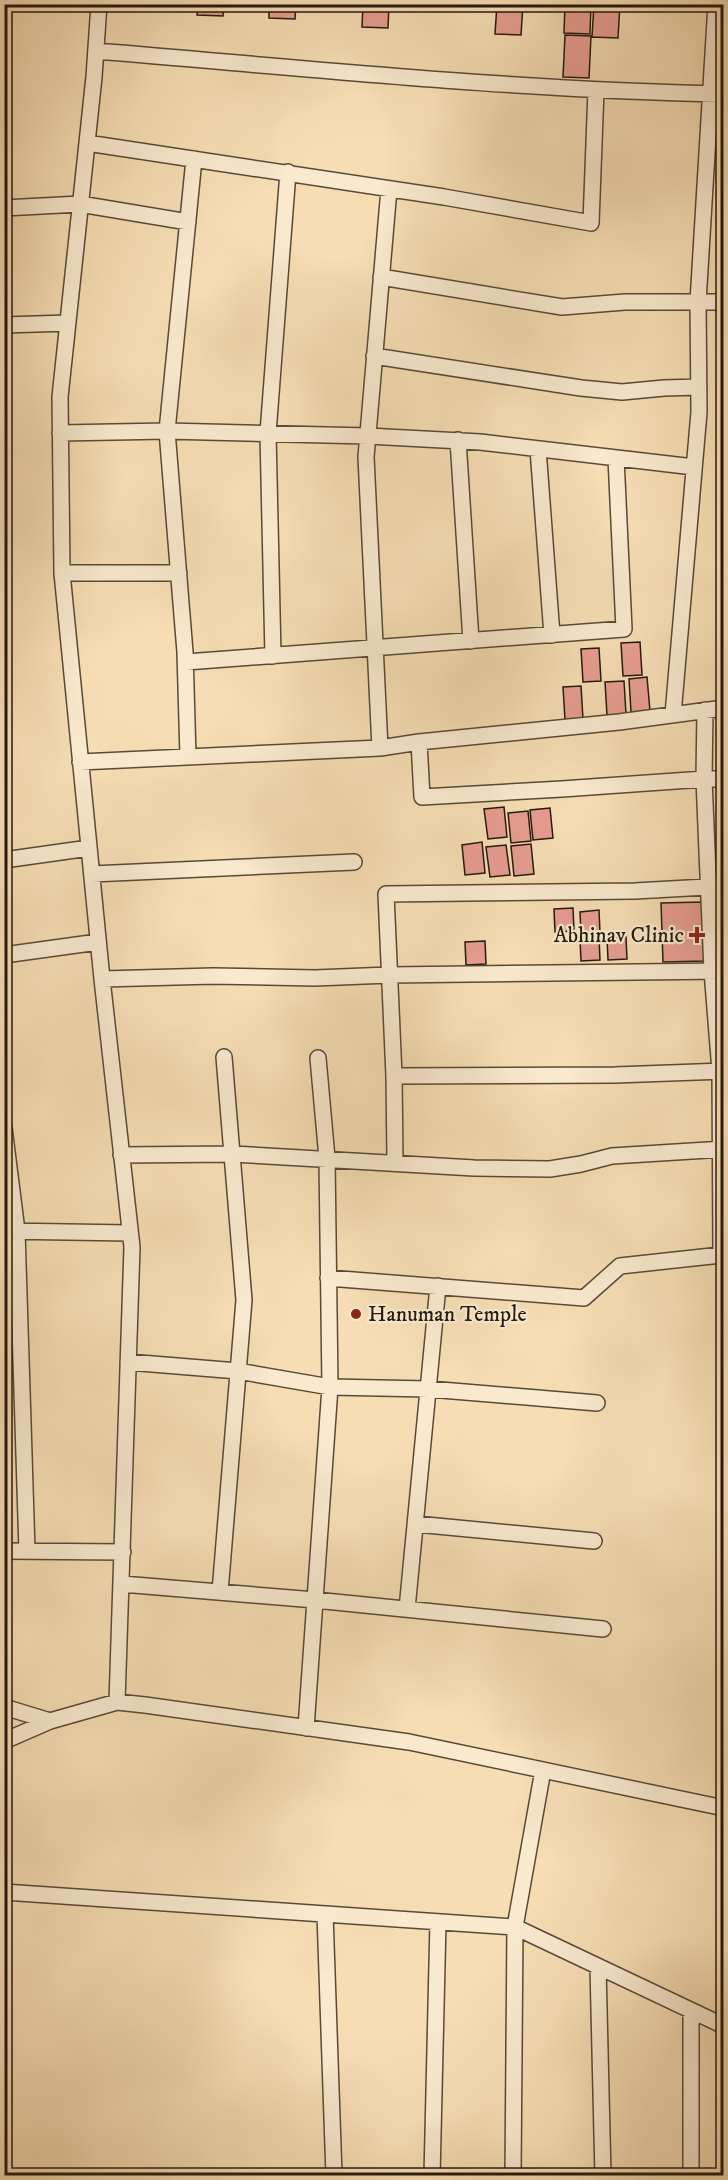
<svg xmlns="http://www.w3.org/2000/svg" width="728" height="2180" font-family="'IM FELL DW Pica',serif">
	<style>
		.building { fill: #e79d91; stroke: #24190c; stroke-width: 1.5 }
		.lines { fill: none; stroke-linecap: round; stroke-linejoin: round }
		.street-casing { stroke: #584a36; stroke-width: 18 }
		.street { stroke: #f9e9ce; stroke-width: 15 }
		.poi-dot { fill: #8f2418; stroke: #f9e9ce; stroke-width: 2 }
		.labels { text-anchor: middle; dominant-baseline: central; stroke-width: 4.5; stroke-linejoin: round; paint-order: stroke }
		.poi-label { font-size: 22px; fill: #24190c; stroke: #f9e9ce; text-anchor: end }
	</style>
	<rect width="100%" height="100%" fill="#f6ddb4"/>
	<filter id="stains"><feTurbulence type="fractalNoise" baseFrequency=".00333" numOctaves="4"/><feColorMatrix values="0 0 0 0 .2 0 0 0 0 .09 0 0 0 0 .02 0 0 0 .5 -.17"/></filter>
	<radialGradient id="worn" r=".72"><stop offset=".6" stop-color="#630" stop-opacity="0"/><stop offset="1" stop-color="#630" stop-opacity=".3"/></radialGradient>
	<path class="building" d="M198 4H224L223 16 197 15Z
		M269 4H296L295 19 269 18Z
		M363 4H389L388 28 362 27Z
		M497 4H523L521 35 495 34Z
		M565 4H591L590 34 564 33Z
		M594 4H620L618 38 592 37Z
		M565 35 591 36 589 78 563 77Z
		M640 642 642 675 623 676 621 643Z
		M599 648 601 681 583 682 581 649Z
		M647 677 650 711 631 712 629 679Z
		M624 681 626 714 607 715 605 682Z
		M581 686 583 719 565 720 563 687Z
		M504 807 507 837 488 839 484 809Z
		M550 808 553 838 533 840 530 810Z
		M528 811 531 841 511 843 508 813Z
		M482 842 485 873 465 875 462 845Z
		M531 844 534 874 514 876 511 846Z
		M506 845 510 875 490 877 486 847Z
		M703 902 705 961 663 962 661 903Z
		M573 908 574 931 555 932 554 909Z
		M599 910 600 933 581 934 580 912Z
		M599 937 600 960 581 961 580 939Z
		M626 937 627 959 608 960 607 938Z
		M485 941 486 964 466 965 465 942Z"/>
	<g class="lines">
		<g class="street-casing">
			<path id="street" d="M99 4 94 77 60 397 62 573 102 979 132 1247 117 1702
				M96 51C305 68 514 90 724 94
				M87 143 444 197 591 223 596 90
				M4 208 80 204 188 222
				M381 277 562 307 625 302H724
				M4 325 68 323
				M374 356 581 388 622 392 664 388 699 387
				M60 433 167 431 368 436 480 442 694 467
				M458 440 471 641
				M538 449 552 635
				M62 573H179
				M273 656 268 433 288 172
				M186 662 624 629 616 458
				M673 715 699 412 698 302 716 4
				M419 742 422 797 562 789 704 779H724
				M380 748 366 457 389 189
				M188 757 185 652 167 431 194 159
				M80 762 380 748 419 742 619 722 724 708
				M4 860 89 848
				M92 874 354 862
				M4 955 98 942
				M102 979 213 976 315 978 389 975 724 971
				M394 1076 615 1075 724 1071
				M4 1128 17 1231 27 1551
				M121 1155 233 1154 474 1168 550 1169 581 1164 612 1156 724 1149
				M395 1162 394 1076 386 894 635 891 724 886
				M4 1231 130 1233
				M328 1278 584 1298 620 1266 721 1255 720 1071 712 971 704 779 705 710
				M128 1362 238 1371 330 1387 429 1389 597 1403
				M416 1524 594 1541
				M4 1551 123 1552
				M122 1584 315 1600 603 1629
				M220 1592 244 1300 224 1057
				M407 1609 438 1286
				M4 1707 50 1721
				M306 1728 330 1387 327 1158 318 1058
				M4 1741 50 1721 117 1702 145 1705 409 1742 724 1808
				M4 1892 515 1927 724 2026
				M325 1914 334 2176
				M598 1967 603 2176
				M691 2011V2176
				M432 2176 438 1922
				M513 2176 515 1927 543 1770"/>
		</g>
		<use href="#street" class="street"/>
	</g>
	<g class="poi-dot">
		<path d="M694 926h6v6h6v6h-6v6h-6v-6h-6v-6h6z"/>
		<circle cx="356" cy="1314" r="6"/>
	</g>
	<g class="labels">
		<g class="poi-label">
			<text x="684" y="935">Abhinav Clinic</text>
			<text x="368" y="1314" text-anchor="start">Hanuman Temple</text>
		</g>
	</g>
	<rect width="728" height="2180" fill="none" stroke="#f6ddb4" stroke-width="24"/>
	<rect x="6" y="6" width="716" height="2168" fill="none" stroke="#24190c" stroke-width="3"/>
	<rect x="12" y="12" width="704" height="2156" fill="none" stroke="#24190c" stroke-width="1.5"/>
	<rect width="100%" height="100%" filter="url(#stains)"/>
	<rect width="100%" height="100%" fill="url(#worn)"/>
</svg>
